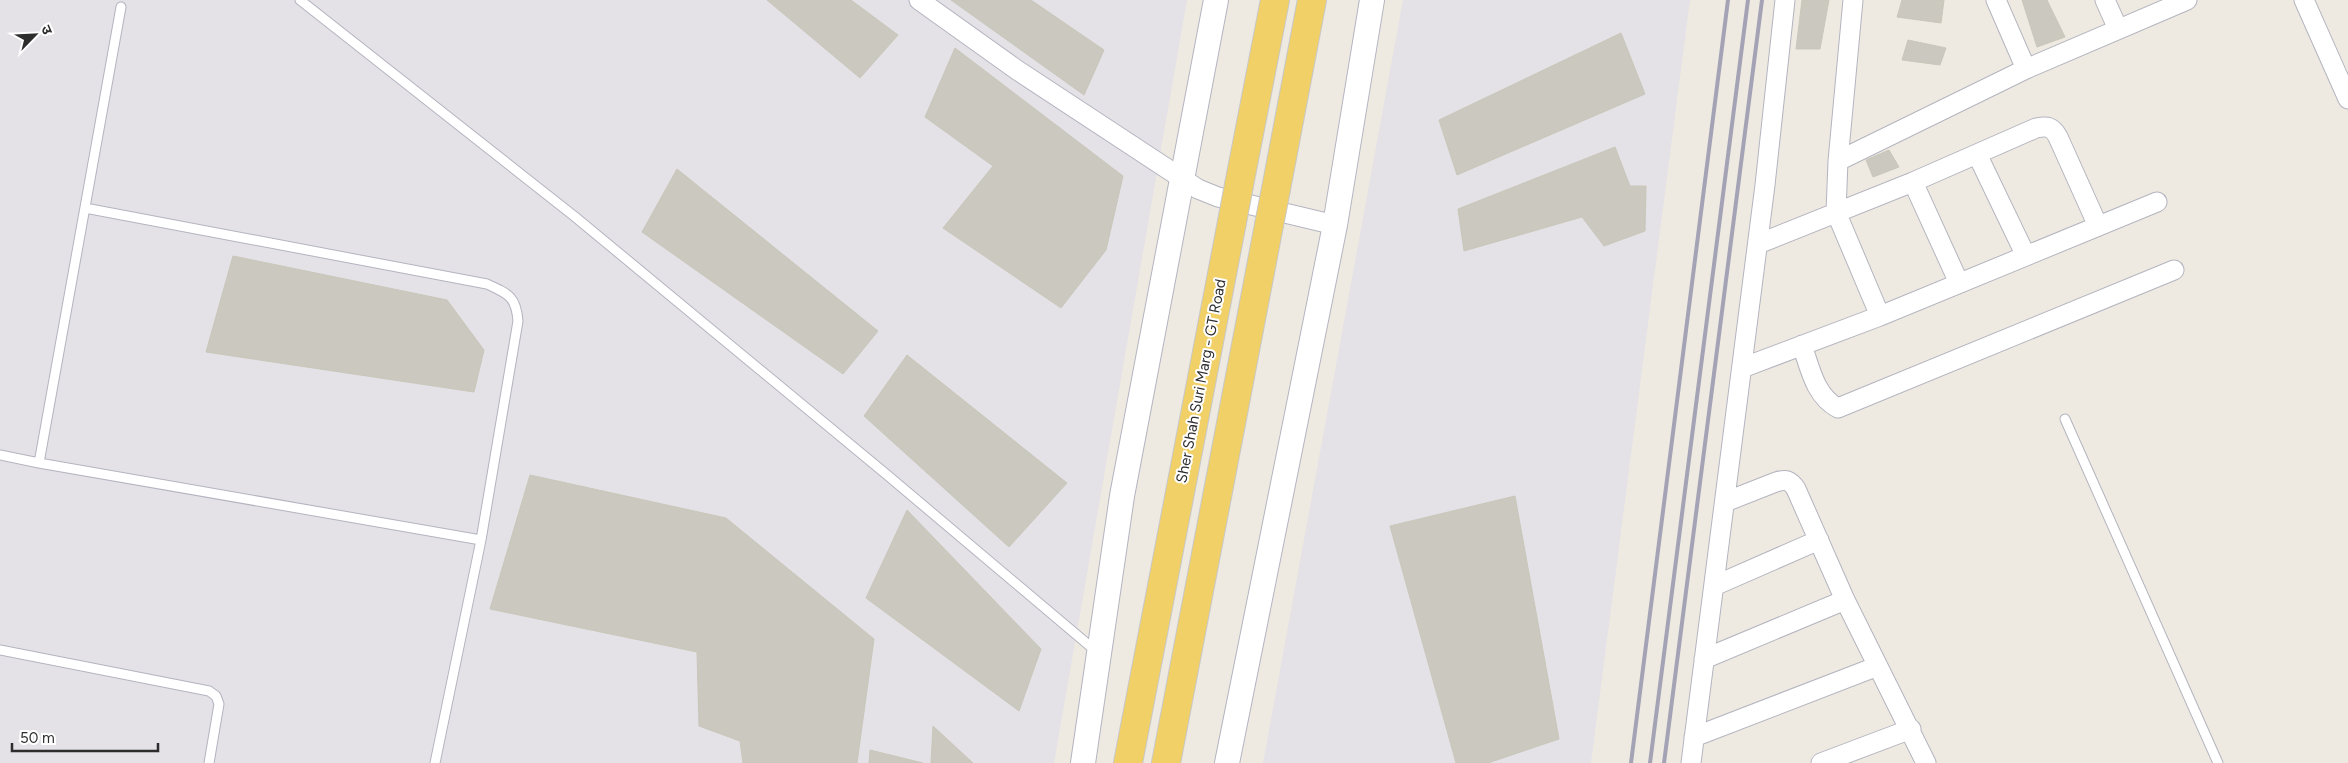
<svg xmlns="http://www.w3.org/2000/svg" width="2348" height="763" font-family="Figtree,'Noto Sans Devanagari',sans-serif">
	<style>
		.industrial { fill: #e4e1e7 }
		.building { fill: #cac8bf; stroke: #c9c7ba }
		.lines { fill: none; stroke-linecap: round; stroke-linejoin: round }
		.service-casing { stroke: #b4b4c0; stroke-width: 11 }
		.minor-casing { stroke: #b4b4c0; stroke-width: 21 }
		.tertiary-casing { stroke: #b4b4c0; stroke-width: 26 }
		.trunk-casing { stroke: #c8c8c8; stroke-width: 30 }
		.service { stroke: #fff; stroke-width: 9 }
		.minor { stroke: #fff; stroke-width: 19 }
		.tertiary { stroke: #fff; stroke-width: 24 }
		.trunk { stroke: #f0d067; stroke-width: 28 }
		.rail { stroke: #a4a3b6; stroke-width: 4 }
		.trunk-bridge-casing { stroke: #c8c8c8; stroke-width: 30; stroke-linecap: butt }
		.trunk-bridge { stroke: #f0d067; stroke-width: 28 }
		.labels { text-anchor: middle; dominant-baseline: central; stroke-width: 4; stroke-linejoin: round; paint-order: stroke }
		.street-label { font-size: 15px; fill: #2d2d2d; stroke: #fff }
	</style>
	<rect width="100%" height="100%" fill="#eeeae1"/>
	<path class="industrial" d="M0 0H1187L1054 763H0Z
		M1403 0H1690L1591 763H1263Z"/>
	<path class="building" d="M767 0H851L898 35 860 78Z
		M951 0H1031L1104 50 1084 95Z
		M1802 0H1829L1820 49H1796Z
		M1902 0H1944L1941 23 1897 17Z
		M2022 0H2047L2065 37 2037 47Z
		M1621 33 1645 94 1457 175 1439 120Z
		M1908 40 1946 48 1940 65 1902 60Z
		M955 48 1123 176 1106 250 1061 308 943 228 993 166 925 117Z
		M1615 147 1630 186H1646L1645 231 1604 246 1582 217 1464 251 1458 209Z
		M1889 150 1899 167 1873 177 1866 160Z
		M677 169 878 331 843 374 642 232Z
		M233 256 447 300 484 350 474 392 206 352Z
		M907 355 1067 483 1009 547 864 416Z
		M530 475 726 518 874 639 857 763H743L740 741 699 726 697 652 490 609Z
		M1515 496 1559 739 1488 763H1456L1390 526Z
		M907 510 1041 649 1019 711 866 598Z
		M933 726 973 763H931Z
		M870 750 923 763H869Z"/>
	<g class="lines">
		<g class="service-casing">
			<path id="service" d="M300 0 574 216 886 474 1097 652
				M121 7 39 463 481 540
				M85 208 487 284C509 294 516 297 518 321L481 540 435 763
				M2065 419 2218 763
				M0 455 39 463
				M0 650 209 691 216 696 219 704 209 763"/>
		</g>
		<g class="minor-casing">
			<path id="minor" d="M919 0 1017 70 1198 189 1218 197 1335 225
				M1853 0 1838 161 1836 212 1880 316
				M1996 0 2026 69
				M2105 0 2118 29
				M2304 0 2348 99
				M1977 154 2026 256
				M1838 161 2026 69 2187 0
				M1913 182 1959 283
				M1758 244 1913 182 2036 128C2047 126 2052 126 2058 137L2098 226
				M1802 345C1810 368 1815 396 1838 408L2174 270
				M1742 368 1880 316 2157 202
				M1725 502 1776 482C1786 479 1790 480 1796 489L1845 600 1926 763
				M1714 586 1819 540
				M1704 659 1845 600
				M1694 737 1878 666
				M1691 763 1765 185 1785 0
				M1821 763 1911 729"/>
		</g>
		<g class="tertiary-casing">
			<path id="tertiary" d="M1083 763 1122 496 1216 0
				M1227 763 1335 225 1372 0"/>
		</g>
		<g class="trunk-casing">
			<path id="trunk" d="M1239 185 1275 0
				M1276 189 1312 0
				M1128 763 1232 222
				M1166 763 1269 225"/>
		</g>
		<use href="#service" class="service"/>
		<use href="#minor" class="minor"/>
		<use href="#tertiary" class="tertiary"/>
		<use href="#trunk" class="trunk"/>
		<path class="rail" d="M1631 763 1728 0
			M1650 763 1748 0
			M1664 763 1762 0"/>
		<g class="trunk-bridge-casing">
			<path id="trunk-bridge" d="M1232 222 1239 185
				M1269 225 1276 189"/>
		</g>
		<use href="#trunk-bridge" class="trunk-bridge"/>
	</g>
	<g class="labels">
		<g class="street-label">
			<text transform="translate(1201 381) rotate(-79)">Sher Shah Suri Marg - GT Road</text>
		</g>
	</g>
	<g transform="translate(35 35) rotate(66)" stroke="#ffffff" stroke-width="4" paint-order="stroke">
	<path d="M0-4L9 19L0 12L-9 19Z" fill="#2d2d2d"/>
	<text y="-8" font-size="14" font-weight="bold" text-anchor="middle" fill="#2d2d2d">उ</text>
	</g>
	<path d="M12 743v8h146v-8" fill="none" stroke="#2d2d2d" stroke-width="2.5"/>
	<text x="20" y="743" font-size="15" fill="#2d2d2d" stroke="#ffffff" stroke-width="4" paint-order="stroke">50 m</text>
</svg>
